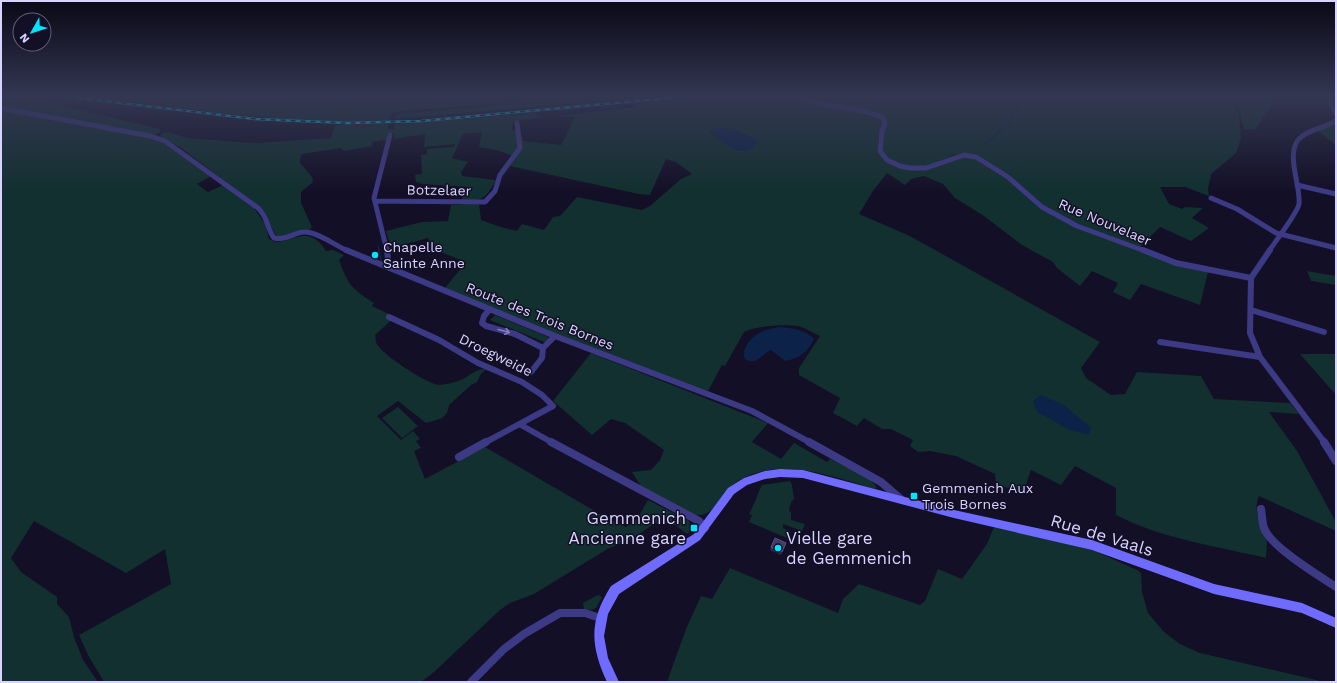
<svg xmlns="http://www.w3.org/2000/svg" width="1337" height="683" font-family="'Work Sans',sans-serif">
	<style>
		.green { fill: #12302f }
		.water { fill: #0c2248 }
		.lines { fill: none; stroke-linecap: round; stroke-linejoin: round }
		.stream-far1 { stroke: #0c2248; stroke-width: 1.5 }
		.stream { stroke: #0c2248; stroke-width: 2 }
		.street-far2 { stroke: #3d3a85; stroke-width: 5 }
		.street-far1 { stroke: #3d3a85; stroke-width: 6 }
		.street { stroke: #3d3a85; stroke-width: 8 }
		.secondary { fill: #6f6bff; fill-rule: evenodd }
		.rail-casing { stroke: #00e5ff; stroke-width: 2.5 }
		.rail { stroke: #130f26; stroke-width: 1.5; stroke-dasharray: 5; stroke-linecap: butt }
		.wall { fill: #312854 }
		.building { fill: #433a66; stroke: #5a527e }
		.oneway { stroke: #837fbc }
		.poi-dot { fill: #00e5ff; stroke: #130f26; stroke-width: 1.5 }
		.labels { text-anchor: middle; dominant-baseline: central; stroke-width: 3; stroke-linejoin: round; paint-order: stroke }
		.street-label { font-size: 14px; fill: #d9d4ff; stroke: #130f26 }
		.poi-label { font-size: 14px; fill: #d9d4ff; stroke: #130f26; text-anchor: start }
		.near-poi-label { font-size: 17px; fill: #d9d4ff; stroke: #130f26; text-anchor: end }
		.near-street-label { font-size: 17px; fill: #d9d4ff; stroke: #130f26 }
	</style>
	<rect width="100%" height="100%" fill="#130f26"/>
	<path class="green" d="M1 96H22L160 129 161 131 154 136 211 176 197 184 208 192 223 185 254 208 265 224 269 239C287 251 305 218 326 251L333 250 344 255 339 260C348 285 352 289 374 303L372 306 395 317 375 335C376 337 375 342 377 344 381 354 430 386 440 385 446 384 453 383 458 381 468 378 475 368 486 369L480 375 477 382 471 385 449 405C447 420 439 419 426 423L398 401 377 416 401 440 413 431 420 439 416 441 421 448 414 451 425 479 485 447 605 517 626 527 637 519 648 500 689 521 691 530 687 534 675 525 668 523 660 522 654 524 629 541 609 548 534 594 510 603 500 610 434 672 421 682H104L88 655 79 635 171 584 165 549 126 573 34 521 11 558 21 572 57 597V604L69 617 74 637 83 660 98 682H1Z
		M91 96H313L312 100 316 96H524L510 102 392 112 389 120C290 126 189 108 91 96Z
		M528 96H660L395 119 396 115 400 114 513 104 520 102Z
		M707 96H797L871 113 883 121C880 132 874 147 882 157L910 170 966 157 978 159 1015 184 1026 196 1041 208 1056 217 1208 272 1200 305 1141 284 1130 300 1113 292 1118 283 1092 271 1080 286 1057 268 1053 262 1022 245 984 216 955 198 943 184 924 176 911 179 905 185 887 173 873 191 859 214 910 236 1100 342 1081 368 1086 378 1111 395 1125 394 1137 372 1201 376 1214 399 1290 403 1299 414 1269 412 1297 451 1336 522V531L1259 496C1252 513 1262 523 1266 539 1268 544 1266 552 1266 558 1216 546 1162 539 1116 515V488L1075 466 1061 485 1031 470 1023 493 996 484 995 474 956 456 930 451 918 452 910 446 913 440 891 429H882L864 418 857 426 833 413 840 398 799 375V368L820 336C813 333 804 327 797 326 785 324 754 326 744 332L725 366 722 365 708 391C619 359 531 325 445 288L466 262 433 249 428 238 391 248 386 231 422 222 448 221 451 205 479 204 481 220 501 227 517 231 522 224 544 230 553 217 560 216 577 197 642 210 650 206 681 179 692 174 676 162 666 159 650 195 639 194 510 166 516 158C504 151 492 149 479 147L482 132 463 134 452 158 468 162 461 172 462 176 496 180C486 199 482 201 461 201L467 187 423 184 416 182 415 175 422 174 421 155 427 154V149L454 147 455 144 424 147 425 134 394 139V133L387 134V140L372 142V146L344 151 341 148 302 154 300 158V163L312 177 313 182 301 192V203L312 227 309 230 278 238C270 228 268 217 260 208L180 147 160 137 162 133 169 132 187 138 238 142 257 143 331 138 335 125 388 124V129H394V124L536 113 538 116 543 117 513 122 512 125V131L520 130 523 141 561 145 575 117 557 116 631 108 637 104Z
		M800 96H1224L1236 107 1239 115 1241 138 1236 153 1211 174 1208 189 1209 196 1185 187H1160L1169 204 1182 209 1185 207 1203 208 1192 218 1209 228 1191 241 1160 227 1139 248 1084 227 1043 207 1021 187 968 154 954 155 926 167H910L888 159 881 152 884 132 887 123 883 116 873 112 811 102Z
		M1226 96H1277L1256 129H1244L1238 107Z
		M1336 124V145L1318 131Z
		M1307 271 1336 276V285L1311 281Z
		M495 315 548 337V341L544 342 490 320Z
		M591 353 768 423 752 442 781 459 794 443 827 462 830 459C841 464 873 478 877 488L874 489C832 476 786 458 743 478 721 488 715 522 692 514L642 488 632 472 651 470 660 460 664 450 625 423 611 419 592 435 553 401Z
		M1300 354H1336V395Z
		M398 407 418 426 402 438 382 418Z
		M790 481 792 485 794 499 791 502 789 511 791 512V520L805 524 802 531 783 524V528L790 531 787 538 749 522 752 515 749 514C755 504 757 494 762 485Z
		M994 527 1046 538 1095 551 1137 570 1141 573 1142 592 1148 613 1164 632 1180 644 1200 653 1325 682H669L668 679 686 629 701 596 712 599 730 568 838 613 843 599 859 584 920 605 925 601 938 569 962 579 987 544Z
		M598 595 602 597 596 608 591 610 584 609 583 603Z"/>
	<path class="water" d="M718 127C728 126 748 135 757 140 756 144 755 146 752 148 737 158 723 140 711 135L709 133 712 130Z
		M780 327C791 328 807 330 814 339 808 352 800 358 785 361L771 350C761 354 757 366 745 359 740 349 752 336 761 332 767 329 774 328 780 327Z
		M1041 395 1064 405 1091 428 1089 435C1082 432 1076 432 1070 430 1059 425 1048 417 1037 412L1033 401Z"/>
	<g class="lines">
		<path class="stream-far1" d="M985 144 1009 123 1022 96
			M378 246 379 251"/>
		<path class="stream" d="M379 250 381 260"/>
		<path class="street-far2" d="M799 96C825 111 856 104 883 118L885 123 882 131 880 151 887 160 900 166 910 168H926L964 155 976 157 1008 177 1042 207 1077 226 1145 251
			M1331 96V104L1336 114
			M1 108 150 136 165 141 258 208C269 219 266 227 274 238 286 241 294 232 305 232 318 232 336 246 348 251
			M1297 185 1336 194
			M1211 198 1237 209 1276 233 1336 248
			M375 201 485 202 495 191 500 175 520 148 517 123
			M387 251 374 198 390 135
			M1269 251C1275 242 1298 212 1299 204 1301 186 1286 156 1298 140 1307 129 1325 129 1336 120"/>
		<path class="street-far1" d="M346 250 555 336 752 411 811 443
			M387 250 389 268
			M1143 250 1176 263 1251 278
			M1270 250 1251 278 1250 333 1260 357 1325 443
			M490 309 484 316 482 323 486 326 515 334 543 348 555 336
			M1251 310 1324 332
			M389 317 439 340 478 363 522 382 542 395 553 406 484 443
			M1160 342 1260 357
			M531 372 542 358 543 348
			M521 425 553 443"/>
		<path class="street" d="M551 442 699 521 705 528
			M809 442 881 482 902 500
			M1324 442 1336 461
			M459 457 486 442
			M1261 509C1262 515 1262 522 1264 528 1271 547 1318 575 1336 587
			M471 682 504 649 524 634 560 613H585L600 618"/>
		<path class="secondary" d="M780 469 803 470 954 510 1092 540 1214 584 1302 603 1336 618V628L1302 613 1214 594 1092 550 954 518 803 478 780 477 765 479 747 485 734 494 700 540 619 594 608 614 604 636 608 658 619 682H607C590 645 589 621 611 586L694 534 728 488 744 478 765 471Z"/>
		<g class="rail-casing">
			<path id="rail" d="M62 96 255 119 348 123 421 121 690 96"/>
		</g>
		<use href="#rail" class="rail"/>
	</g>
	<path class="wall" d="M786 543 781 555 770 550 771 547Z"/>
	<path class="building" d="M775 538 786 543 782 552 771 547Z"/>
	<defs><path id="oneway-shaft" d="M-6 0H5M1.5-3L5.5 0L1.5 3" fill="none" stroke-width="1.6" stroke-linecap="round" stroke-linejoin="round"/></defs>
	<use class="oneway" href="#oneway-shaft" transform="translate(504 331) rotate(15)"/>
	<linearGradient id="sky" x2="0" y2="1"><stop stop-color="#0a0815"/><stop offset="0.5" stop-color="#333752"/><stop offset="1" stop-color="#333752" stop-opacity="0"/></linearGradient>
	<rect width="1337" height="192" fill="url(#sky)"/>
	<g class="poi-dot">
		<circle cx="375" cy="255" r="4"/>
		<rect x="910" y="492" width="8" height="8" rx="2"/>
		<rect x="690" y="524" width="8" height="8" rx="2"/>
		<circle cx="778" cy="548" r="4"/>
	</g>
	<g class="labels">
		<g class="street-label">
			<text transform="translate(439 190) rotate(1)">Botzelaer</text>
			<text transform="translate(1105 222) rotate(23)">Rue Nouvelaer</text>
			<text transform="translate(540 316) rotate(22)">Route des Trois Bornes</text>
			<text transform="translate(496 355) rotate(26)">Droegweide</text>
		</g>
		<g class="poi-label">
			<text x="383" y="247">Chapelle<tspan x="383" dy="16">Sainte Anne</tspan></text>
			<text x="922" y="488">Gemmenich Aux<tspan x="922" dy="16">Trois Bornes</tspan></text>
		</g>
		<g class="near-poi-label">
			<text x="686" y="518">Gemmenich<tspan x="686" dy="20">Ancienne gare</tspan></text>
			<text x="786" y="538" text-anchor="start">Vielle gare<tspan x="786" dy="20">de Gemmenich</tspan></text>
		</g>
		<g class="near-street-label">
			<text transform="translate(1102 535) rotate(17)">Rue de Vaals</text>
		</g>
	</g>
	<rect width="1337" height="683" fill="none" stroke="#d9d4ff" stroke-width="4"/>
	<g transform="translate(32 32) rotate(231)"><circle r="19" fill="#130f26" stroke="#625e7d"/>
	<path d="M0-3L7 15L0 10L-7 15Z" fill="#00e5ff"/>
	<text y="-6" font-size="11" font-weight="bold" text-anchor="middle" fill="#d9d4ff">N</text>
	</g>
</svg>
